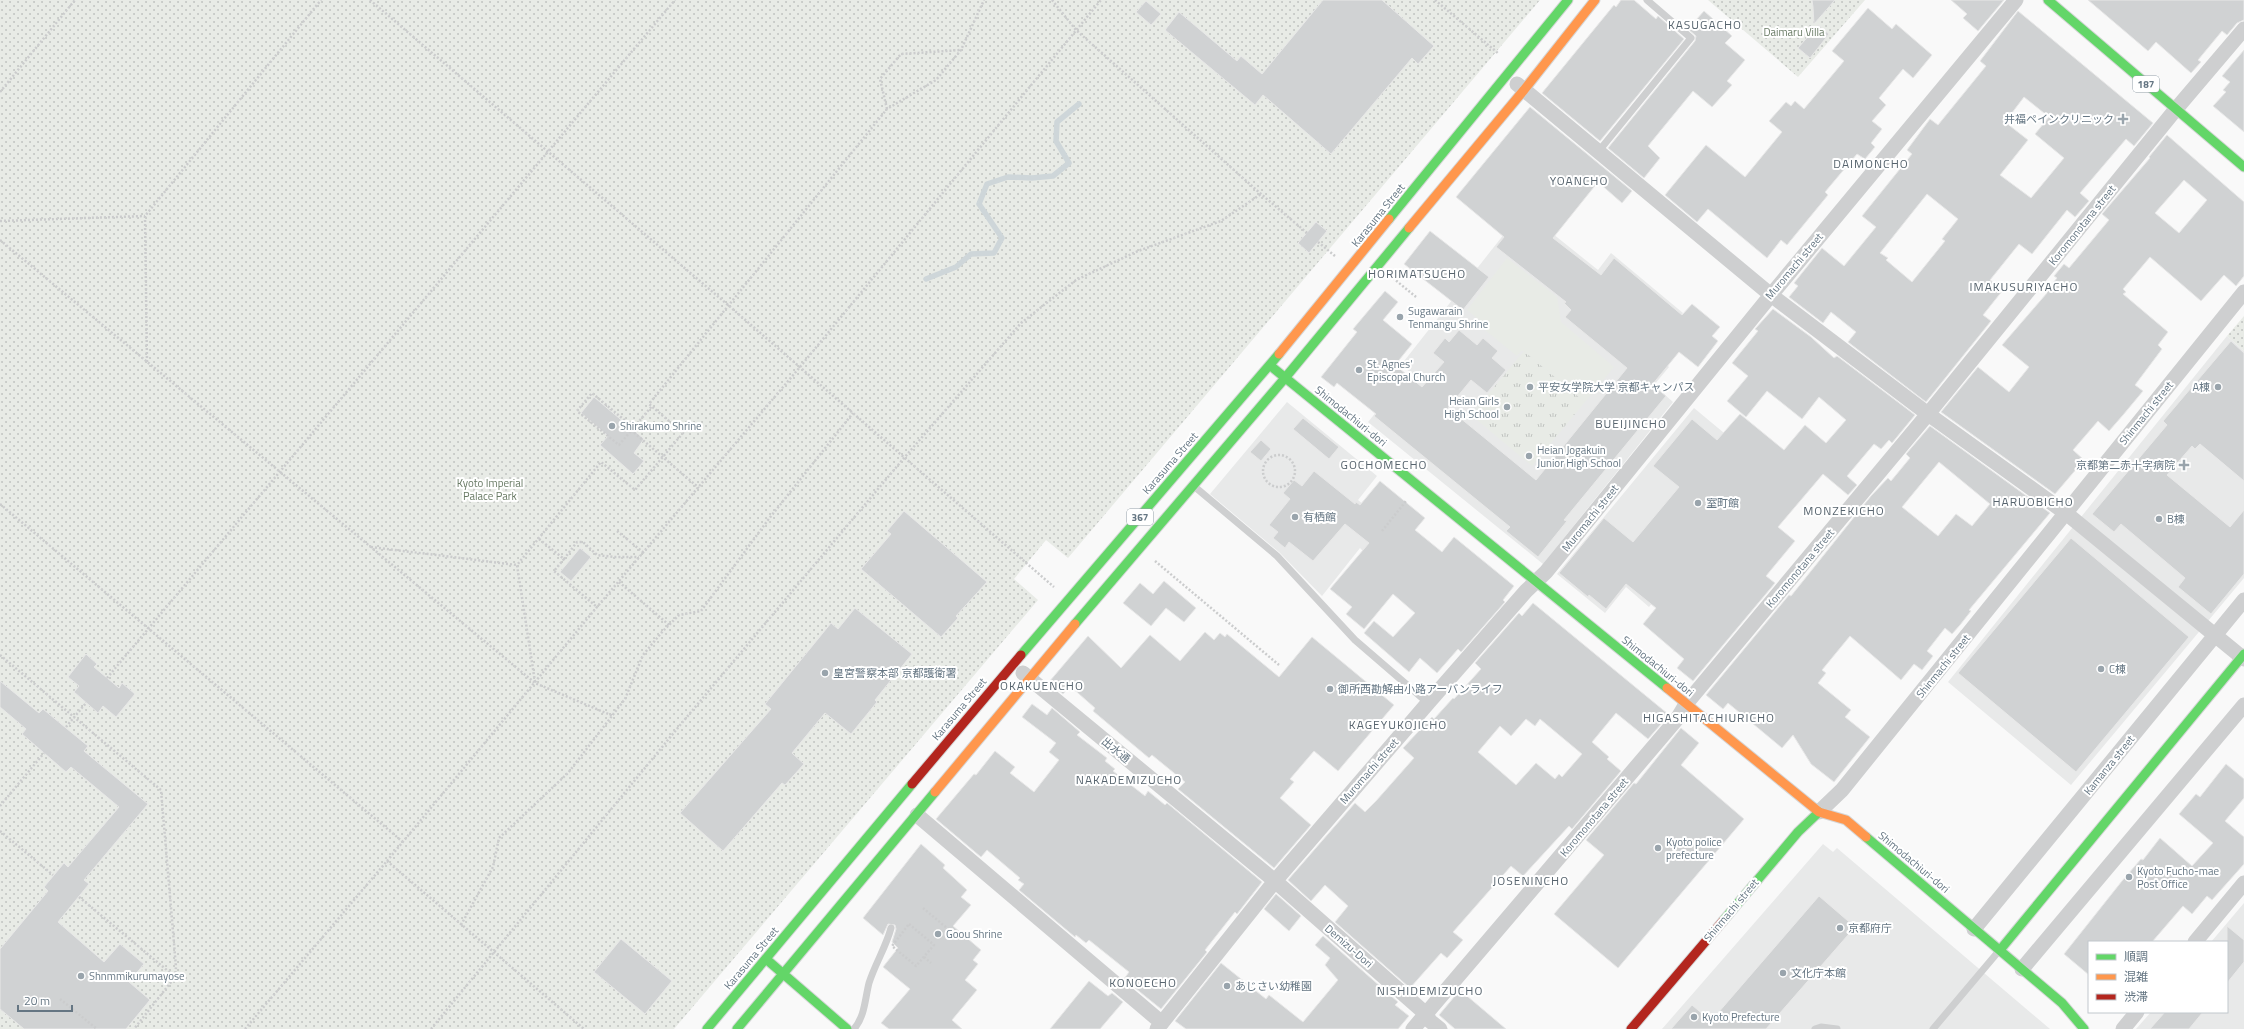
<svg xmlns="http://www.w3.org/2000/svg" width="2244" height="1029" font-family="'Titillium Web','Noto Sans JP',sans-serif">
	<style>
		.built { fill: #e8e9e9 }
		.grass { fill: url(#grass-tufts) }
		.park { fill: url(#park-dots) }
		.pitch { fill: #e8ebe6 }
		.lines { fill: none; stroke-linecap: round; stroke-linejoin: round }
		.stream { stroke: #ced6d9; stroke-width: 5.5 }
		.building { fill: #d0d2d3; stroke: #e8e8e8; fill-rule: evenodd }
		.fast-casing { stroke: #d5d6d7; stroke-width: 11 }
		.slow-casing { stroke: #d5d6d7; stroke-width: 11 }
		.jam-casing { stroke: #d5d6d7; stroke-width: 11 }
		.path { stroke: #cbcccd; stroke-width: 2.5; stroke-dasharray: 2 2; stroke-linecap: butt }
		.lane { stroke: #cecfd0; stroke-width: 7 }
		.street { stroke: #cecfd0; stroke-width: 15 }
		.fast { stroke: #63d668; stroke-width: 9 }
		.slow { stroke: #ff974d; stroke-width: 9 }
		.jam { stroke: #b3261e; stroke-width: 9 }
		.poi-dot { fill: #99a4ac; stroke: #fff; stroke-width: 1.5 }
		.labels { text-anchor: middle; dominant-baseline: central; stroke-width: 4; stroke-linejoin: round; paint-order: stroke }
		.shield { fill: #fff; stroke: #939fa8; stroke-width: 1 }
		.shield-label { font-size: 10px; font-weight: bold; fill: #657683 }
		.park-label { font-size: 11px; fill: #687a64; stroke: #fff }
		.poi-label { font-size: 11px; fill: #657683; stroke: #fff; text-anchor: start }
		.street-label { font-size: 11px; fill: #657683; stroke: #fff }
		.neighbourhood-label { font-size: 12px; letter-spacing: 1px; fill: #57646e; stroke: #fff }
	</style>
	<defs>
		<pattern id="grass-tufts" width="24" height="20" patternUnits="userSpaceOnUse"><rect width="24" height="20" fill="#e8ebe6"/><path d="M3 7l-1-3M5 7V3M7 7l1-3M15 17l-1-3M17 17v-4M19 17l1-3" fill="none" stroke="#c0c3c0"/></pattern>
		<pattern id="park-dots" width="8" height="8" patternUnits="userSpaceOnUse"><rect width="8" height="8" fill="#e8ebe6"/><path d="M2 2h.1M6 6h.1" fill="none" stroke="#c0c3c0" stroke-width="1.8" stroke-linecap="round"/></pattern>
	</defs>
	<rect width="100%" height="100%" fill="#f9f9f9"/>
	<path class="built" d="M1523 210 1598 270 1611 253 1683 313 1652 352 1669 367 1654 385 1673 402 1543 564 1368 422 1396 388 1400 392 1414 375 1401 365Z
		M2227 336 2244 351V578L2071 785 1948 682Z
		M1287 402 1377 476 1358 500 1387 524 1364 552 1360 548 1322 596 1280 553 1210 494Z
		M1694 408 1765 467 1649 607 1626 587 1605 613 1557 574Z
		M1823 844 1833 852 1837 848 2050 1029H1662Z
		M2244 903V1029H2136L2151 1012H2227V942H2211Z"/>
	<path class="grass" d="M1524 351 1585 402 1532 466 1471 415Z"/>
	<path class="park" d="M0 0H1540L1068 558 1046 540 1014 579 1038 600 674 1029H0Z
		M1708 0H1865L1798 77Z
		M2244 316V351L2227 336Z"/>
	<path class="pitch" d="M1507 258 1557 297 1561 322 1614 367 1585 402 1524 351H1521L1517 356 1485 330 1488 327 1467 310Z"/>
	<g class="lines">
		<path class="stream" d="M926 279 956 267 971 254 994 253 1002 238 979 204 987 184 1008 177 1032 178 1053 176 1069 163 1056 141 1057 122 1079 104"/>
	</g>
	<path class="building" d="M1323 0H1382L1434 46 1418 64 1412 58 1331 154 1263 95 1255 105 1165 30 1179 12 1237 61 1241 56 1262 74Z
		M1621 0H1634L1656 19 1658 16 1684 39 1600 141 1542 93 1614 5 1616 7Z
		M1812 0H1835L1814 24 1813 7Z
		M1951 0H2004L1978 31 1963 18 1967 14Z
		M2088 0H2244V20L2237 23 2227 35 2222 31 2198 60 2201 62 2191 73 2156 42 2148 51Z
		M1146 1 1161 14 1151 25 1136 12Z
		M1868 8 1892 29 1896 24 1932 55 1913 78 1903 69 1879 98 1886 105 1872 121 1882 129 1871 143 1875 147 1865 159 1857 154 1825 192 1828 195 1787 245 1781 240 1767 258 1708 209 1697 222 1665 195 1706 145 1745 177 1782 132 1769 121 1786 102 1791 106 1795 101 1804 109 1844 61 1832 51Z
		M1704 11 1732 36 1725 43 1745 60 1727 81 1732 85 1712 107 1693 91 1648 146 1660 158 1644 178 1608 148 1695 41 1696 36 1688 29Z
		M2018 11 2153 123 2134 146 2126 139 2080 193 2089 201 2075 217 2067 210 2032 254 2019 244 1990 280 2003 290 1983 315 1991 321 1926 402 1848 342 1856 332 1831 312 1823 323 1789 297 1798 286 1794 283 1822 248 1844 266 1876 227 1862 216 1912 154 1907 150 1930 119 1938 125 1986 66 1980 61ZM2024 97 2049 117 2035 134 2064 158 2031 198 2000 175 2028 140 2005 122ZM1927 194 1958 219 1942 239 1945 241 1912 282 1886 260 1888 258 1880 253Z
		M1818 25 1829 34 1810 58 1798 48Z
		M2244 50V132L2213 106 2226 92 2223 90 2230 82 2222 76Z
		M1530 107 1632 191 1622 203 1598 182 1553 238 1601 275 1614 258 1682 315 1692 304 1720 327 1712 336 1718 341 1698 367 1679 352 1652 385 1666 396 1564 520 1567 521 1538 557 1506 531 1510 527 1374 416 1376 414 1337 383 1334 387 1321 377 1357 332 1353 329 1385 291 1398 302 1383 320 1412 344 1395 365 1422 387 1444 362 1433 353 1445 338 1449 342 1459 330 1477 345 1483 338 1498 351 1492 358 1506 370 1487 393 1471 380 1448 408 1536 480 1627 368 1565 317 1571 310 1564 303 1566 302 1496 247 1504 237 1456 197Z
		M2167 135 2244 202V276L2236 286 2224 275 2201 301 2150 257 2123 289 2126 292 2123 294 2168 332 2158 345 2162 349 2135 385 2143 391 2123 415 2109 431 2098 421 2073 450 2084 460 2055 494 1941 412 1978 367 2009 392 2029 367 2002 345 2047 293 2046 292 2057 278 2054 276 2064 264 2069 268 2109 220 2102 214 2150 158 2149 157ZM2184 180 2207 200 2179 233 2155 213Z
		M1316 222 1327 231 1309 253 1298 243Z
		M1430 231 1489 277 1463 310 1404 264Z
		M1773 309 1811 337 1834 358 1837 356 1915 415 1892 443 1889 440 1881 449 1874 444 1847 476 1857 485 1848 495 1823 474 1778 527 1795 541 1766 576 1775 583 1693 681 1677 668 1684 659 1643 624 1656 608 1626 584 1606 609 1589 595 1588 597 1559 573 1604 518 1633 542 1679 487 1653 466 1692 419 1717 440 1740 414 1784 450 1805 425 1826 443 1846 420 1819 397 1802 419 1767 391 1746 417 1727 401 1748 376 1732 363 1758 331 1755 329Z
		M2231 341 2244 353V481L2200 444 2195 449 2192 446 2167 475 2230 527 2244 510V574L2211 614 2178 587 2185 578 2121 524 2114 532 2092 514 2167 425 2163 421Z
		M594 397 644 439 634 453 644 461 633 474 600 445 608 436 581 413Z
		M1303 418 1339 447 1329 459 1293 429Z
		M1930 426 2050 513 1969 610 1971 611 1960 625 1952 634 1945 628 1927 651 1933 656 1922 670 1914 664 1901 680 1850 636 1822 670 1826 673 1818 683 1851 710 1845 717 1870 737 1834 782 1811 764 1793 735 1782 748 1728 703 1723 709 1706 695 1789 595 1791 596 1871 496 1888 478 1891 481 1910 458 1906 454ZM1939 462 1990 504 1972 526 1956 514 1938 536 1902 507Z
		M1261 440 1271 449 1261 461 1250 452Z
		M1314 471 1355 504 1356 502 1360 505 1380 481 1425 518 1415 530 1442 552 1454 537 1514 586 1503 600 1505 602 1461 652 1458 649 1437 673 1420 658 1409 672 1364 633 1374 621 1393 637 1415 613 1393 594 1364 629 1346 614 1352 607 1330 589 1369 543 1345 524 1313 561 1289 542 1285 548 1273 538 1278 532 1269 525 1290 499 1283 493 1294 480 1302 486Z
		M904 511 987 582 956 616 958 618 941 637 861 569 891 534 887 531Z
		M2071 538 2189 637 2076 772 1958 673Z
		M580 548 591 557 571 581 560 572Z
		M1164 581 1196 608 1184 622 1166 608 1151 626 1123 603 1140 583 1153 594Z
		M1533 603 1668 714V716L1648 739 1616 713 1592 742 1609 757 1607 759 1621 771 1572 829 1569 826 1523 876 1511 866 1453 932 1463 940 1447 958 1441 953 1410 988 1335 922 1348 906 1325 885 1311 901 1288 880 1355 803 1365 812 1376 801 1414 758 1403 748 1432 717 1434 719 1453 698 1454 699 1481 669 1475 663 1519 613 1522 616ZM1526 719 1535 726 1540 719 1582 754 1562 777 1559 774 1555 779 1536 763 1516 785 1478 752 1500 726 1511 736Z
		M855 608 912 654 875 700 877 702 851 734 825 713 792 753 804 764 785 785 782 783 723 851 680 813 771 709 765 704 831 623 838 629Z
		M1205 632 1214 640 1220 633 1225 637 1227 634 1279 677 1312 637 1394 705 1338 771 1314 751 1290 779 1294 782 1280 798 1311 825 1274 868 1178 789 1185 782 1152 755 1149 758 1093 711 1095 708 1070 686 1063 694 1049 682 1088 636 1121 668 1150 635 1180 661Z
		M86 654 97 664 94 667 119 688 122 683 135 694 116 717 103 706 98 713 74 692 79 686 68 677Z
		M0 681 39 713 43 709 66 728 88 746 84 751 148 804 84 880 89 884 58 922 104 962 120 944 144 964 129 982 150 1000 126 1029H24L0 1009V949L48 891 44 887 64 863 68 867 119 807 71 767 66 772 22 734 26 729 0 707Z
		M1032 704 1047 715 1052 708 1080 732 1077 735 1107 758 1105 761 1115 769 1113 771 1145 796 1148 791 1165 805 1167 803 1262 882 1237 914 1235 912 1205 950 1207 952 1161 1009 1124 979 1129 972 1089 940 1086 943 1076 935 1075 937 1019 890 1024 884 1018 880 1020 878 987 850 981 857 936 819 974 774 976 775 995 751 1015 767 1010 773 1034 792 1059 760 1049 752 1056 743 1022 717Z
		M1681 728 1699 743 1681 765 1744 819 1618 968 1554 914 1604 855 1586 840 1634 783 1636 784Z
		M2226 764 2244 779V798L2225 821 2244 837V864L2212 900 2207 896 2192 914 2183 906 2152 942H2089V975L2064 954 2122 881 2141 859 2143 860 2160 838 2192 866 2213 843 2179 814 2196 794 2200 797Z
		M921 844 945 865 943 868 967 890 961 897 971 905 953 926 981 950 973 960 978 964 965 980 977 990 952 1020 962 1029H889L881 1023 910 989 883 967 898 948 892 942 896 929 895 925 888 924 883 935 863 918Z
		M1276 894 1301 916 1289 931 1264 909Z
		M1819 896 1855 927 1766 1029H1671L1692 1005 1711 1021Z
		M2227 926 2244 940V962L2227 983Z
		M1323 936 1398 1002 1395 1005 1409 1016 1398 1029H1186L1175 1021 1221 963 1266 999 1269 995 1303 1022 1338 980 1325 965 1330 958 1315 945Z
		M621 939 672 981 645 1014 594 972Z
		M1089 981 1108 996 1112 993 1123 1002 1100 1029H1050Z
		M1460 990 1506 1029H1455L1439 1015Z
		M2165 1012H2203L2189 1029H2150Z"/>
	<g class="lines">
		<g class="fast-casing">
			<path id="fast" d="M2048 0 2244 167
				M1389 219 1568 0
				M1272 367 1667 688
				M1075 624 1285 378 1409 228
				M1021 655 1279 354
				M1866 837 2062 1003 2084 1029
				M1723 921 1798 832 1819 812
				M2000 950 2244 654
				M766 959 847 1029
				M707 1029 912 784
				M737 1029 935 792"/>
		</g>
		<g class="slow-casing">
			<path id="slow" d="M1409 228 1524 90 1595 0
				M1279 354 1389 219
				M1667 688 1819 812 1846 820 1866 837
				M935 792 1075 624"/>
		</g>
		<g class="jam-casing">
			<path id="jam" d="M912 784 1021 655
				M1631 1029 1723 921"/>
		</g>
		<path class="path" d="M370 0 728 305 1054 587
			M1052 0 1076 30 1261 194 1307 233
			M1435 0 1499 54
			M0 92 75 0
			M887 109 880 79 901 54 961 50
			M0 221 145 216
			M0 240 535 683 613 716
			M1318 242 1335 256
			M1393 278 1416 297
			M147 362 145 216 321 0
			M634 428 592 393 577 411 619 445 652 406
			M631 430 699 488
			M1263 471a16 16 0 1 1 32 0a16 16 0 1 1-32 0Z
			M0 504 403 842
			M617 531 644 553
			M1382 531 1406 501
			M539 539 564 559 577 542H583L597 555 614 557H639
			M371 547 517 565
			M564 559 554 571 597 607
			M1155 561 1279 665
			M619 582 669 625
			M0 655 161 790 176 967 175 977 134 1029
			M107 678 675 0
			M535 682 517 565 601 462 635 490 683 433 649 404 887 109 936 80 961 50 984 0
			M66 727 86 703
			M0 806 44 753
			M0 831 53 875
			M387 861 597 607 800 367 1101 0
			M79 897 174 976
			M923 908 954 934
			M909 924 934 945 916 966 892 946Z
			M461 925 493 867 499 838 568 773 625 699 643 655 662 632 679 615 701 611 768 520 853 413
			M924 957 931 963
			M60 999 97 1029
			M245 1029 387 861 584 1029
			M431 1029 681 724 904 458 1021 323 1076 280 1138 251 1221 221 1261 194"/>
		<path class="lane" d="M1598 152 1691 38 1647 0
			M1195 487 1277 556 1355 640 1428 703
			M854 1029C865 1016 865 999 869 983 875 964 886 947 891 928
			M1815 1029 1821 1027 1837 1029
			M1933 1029 1998 952"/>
		<path class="street" d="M1517 84 1771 295 1928 414 2067 514 2244 659
			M1023 673 1275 881 1426 1014 1430 1021 1440 1029
			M1819 812 1842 790 2244 292
			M917 815 1162 1023
			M1974 929 2244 600
			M2195 942 2244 883
			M2022 969 2244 705
			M1157 1029 1275 881 1428 703 1526 591 1546 572 1771 295 2016 0
			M1413 1029 1677 719 1686 704 1928 414 2176 109 2244 29
			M2123 1029 2137 1012"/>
		<use href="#fast" class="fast"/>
		<use href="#slow" class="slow"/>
		<use href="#jam" class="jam"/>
	</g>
	<g class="poi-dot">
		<path d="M2121 113h4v4h4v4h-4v4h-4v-4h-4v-4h4z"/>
		<circle cx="1400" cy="317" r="4"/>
		<circle cx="1359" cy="370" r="4"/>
		<circle cx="1530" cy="387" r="4"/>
		<circle cx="2218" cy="387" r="4"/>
		<circle cx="1507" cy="407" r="4"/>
		<circle cx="612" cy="426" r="4"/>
		<circle cx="1529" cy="456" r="4"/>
		<path d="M2182 459h4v4h4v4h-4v4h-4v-4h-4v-4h4z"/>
		<circle cx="1698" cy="503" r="4"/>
		<circle cx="1295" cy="517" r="4"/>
		<circle cx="2159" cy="519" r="4"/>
		<circle cx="2101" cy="669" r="4"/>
		<circle cx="825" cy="673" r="4"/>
		<circle cx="1330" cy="689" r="4"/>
		<circle cx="1658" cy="848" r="4"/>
		<circle cx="2129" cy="877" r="4"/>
		<circle cx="1840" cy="928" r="4"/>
		<circle cx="938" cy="934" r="4"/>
		<circle cx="1783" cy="973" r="4"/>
		<circle cx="81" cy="976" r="4"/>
		<circle cx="1227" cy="986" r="4"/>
		<circle cx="1694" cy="1017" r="4"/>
	</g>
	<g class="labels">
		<g class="shield">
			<rect x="2133" y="76" width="26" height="16" rx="3"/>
			<rect x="1127" y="509" width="26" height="16" rx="3"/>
		</g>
		<g class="shield-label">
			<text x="2146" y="84">187</text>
			<text x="1140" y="517">367</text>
		</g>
		<g class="park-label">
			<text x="1794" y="32">Daimaru Villa</text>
			<text x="490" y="483">Kyoto Imperial<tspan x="490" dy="13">Palace Park</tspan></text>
		</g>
		<g class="poi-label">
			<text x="2114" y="119" text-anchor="end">井福ペインクリニック</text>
			<text x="1408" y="311">Sugawarain<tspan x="1408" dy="13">Tenmangu Shrine</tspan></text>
			<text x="1367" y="364">St. Agnes'<tspan x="1367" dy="13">Episcopal Church</tspan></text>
			<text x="1538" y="387">平安女学院大学 京都キャンパス</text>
			<text x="2210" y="387" text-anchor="end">A棟</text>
			<text x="1499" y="401" text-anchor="end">Heian Girls<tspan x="1499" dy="13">High School</tspan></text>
			<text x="620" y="426">Shirakumo Shrine</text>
			<text x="1537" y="450">Heian Jogakuin<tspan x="1537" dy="13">Junior High School</tspan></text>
			<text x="2175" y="465" text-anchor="end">京都第二赤十字病院</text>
			<text x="1706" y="503">室町館</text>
			<text x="1303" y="517">有栖館</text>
			<text x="2167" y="519">B棟</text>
			<text x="2109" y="669">C棟</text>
			<text x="833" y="673">皇宮警察本部 京都護衛署</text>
			<text x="1338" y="689">御所西勘解由小路アーバンライフ</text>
			<text x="1666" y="842">Kyoto police<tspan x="1666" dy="13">prefecture</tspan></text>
			<text x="2137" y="871">Kyoto Fucho-mae<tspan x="2137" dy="13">Post Office</tspan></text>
			<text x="1848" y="928">京都府庁</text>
			<text x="946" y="934">Goou Shrine</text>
			<text x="1791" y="973">文化庁本館</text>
			<text x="89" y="976">Shnmmikurumayose</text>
			<text x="1235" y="986">あじさい幼稚園</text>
			<text x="1702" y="1017">Kyoto Prefecture</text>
		</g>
		<g class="street-label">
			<text transform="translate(1378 215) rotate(-51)">Karasuma Street</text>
			<text transform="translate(2082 225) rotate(-51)">Koromonotana street</text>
			<text transform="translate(1794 266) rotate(-50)">Muromachi street</text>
			<text transform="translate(2146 413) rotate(-51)">Shinmachi street</text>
			<text transform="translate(1351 416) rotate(39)">Shimodachiuri-dori</text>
			<text transform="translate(1170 463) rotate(-49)">Karasuma Street</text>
			<text transform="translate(1590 518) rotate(-51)">Muromachi street</text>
			<text transform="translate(1800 568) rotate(-50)">Koromonotana street</text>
			<text transform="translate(1658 666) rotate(39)">Shimodachiuri-dori</text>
			<text transform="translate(1943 666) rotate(-51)">Shinmachi street</text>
			<text transform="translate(959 709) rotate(-50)">Karasuma Street</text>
			<text transform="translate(1116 750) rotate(40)">出水通</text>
			<text transform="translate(2109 765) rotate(-51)">Kamanza street</text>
			<text transform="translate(1369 771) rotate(-49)">Muromachi street</text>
			<text transform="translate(1594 817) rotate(-50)">Koromonotana street</text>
			<text transform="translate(1914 862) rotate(40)">Shimodachiuri-dori</text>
			<text transform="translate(1731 910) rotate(-50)">Shinmachi street</text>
			<text transform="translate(1349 946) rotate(41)">Demizu-Dori</text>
			<text transform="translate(751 958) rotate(-50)">Karasuma Street</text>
		</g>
		<g class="neighbourhood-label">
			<text x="1705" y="24">KASUGACHO</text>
			<text x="1871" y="163">DAIMONCHO</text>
			<text x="1579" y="180">YOANCHO</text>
			<text x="1417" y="273">HORIMATSUCHO</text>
			<text x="2024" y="286">IMAKUSURIYACHO</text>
			<text x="1631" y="423">BUEIJINCHO</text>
			<text x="1384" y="464">GOCHOMECHO</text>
			<text x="2033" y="501">HARUOBICHO</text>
			<text x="1844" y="510">MONZEKICHO</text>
			<text x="1042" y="685">OKAKUENCHO</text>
			<text x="1709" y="717">HIGASHITACHIURICHO</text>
			<text x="1398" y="724">KAGEYUKOJICHO</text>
			<text x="1129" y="779">NAKADEMIZUCHO</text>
			<text x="1531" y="880">JOSENINCHO</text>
			<text x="1143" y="982">KONOECHO</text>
			<text x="1430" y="990">NISHIDEMIZUCHO</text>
		</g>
	</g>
	<rect x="2088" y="941" width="140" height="72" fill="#ffffff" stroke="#c1c8cd"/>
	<rect x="2096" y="954" width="20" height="6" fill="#63d668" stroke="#c1c8cd"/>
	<text x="2124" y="961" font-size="12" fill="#657683">順調</text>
	<rect x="2096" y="974" width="20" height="6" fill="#ff974d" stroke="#c1c8cd"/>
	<text x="2124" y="981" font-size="12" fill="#657683">混雑</text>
	<rect x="2096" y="994" width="20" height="6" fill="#b3261e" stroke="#c1c8cd"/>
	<text x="2124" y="1001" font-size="12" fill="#657683">渋滞</text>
	<path d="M18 1005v6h54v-6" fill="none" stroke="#657683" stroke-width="2"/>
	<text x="24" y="1005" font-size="12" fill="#657683" stroke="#ffffff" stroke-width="3" paint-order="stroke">20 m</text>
</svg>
